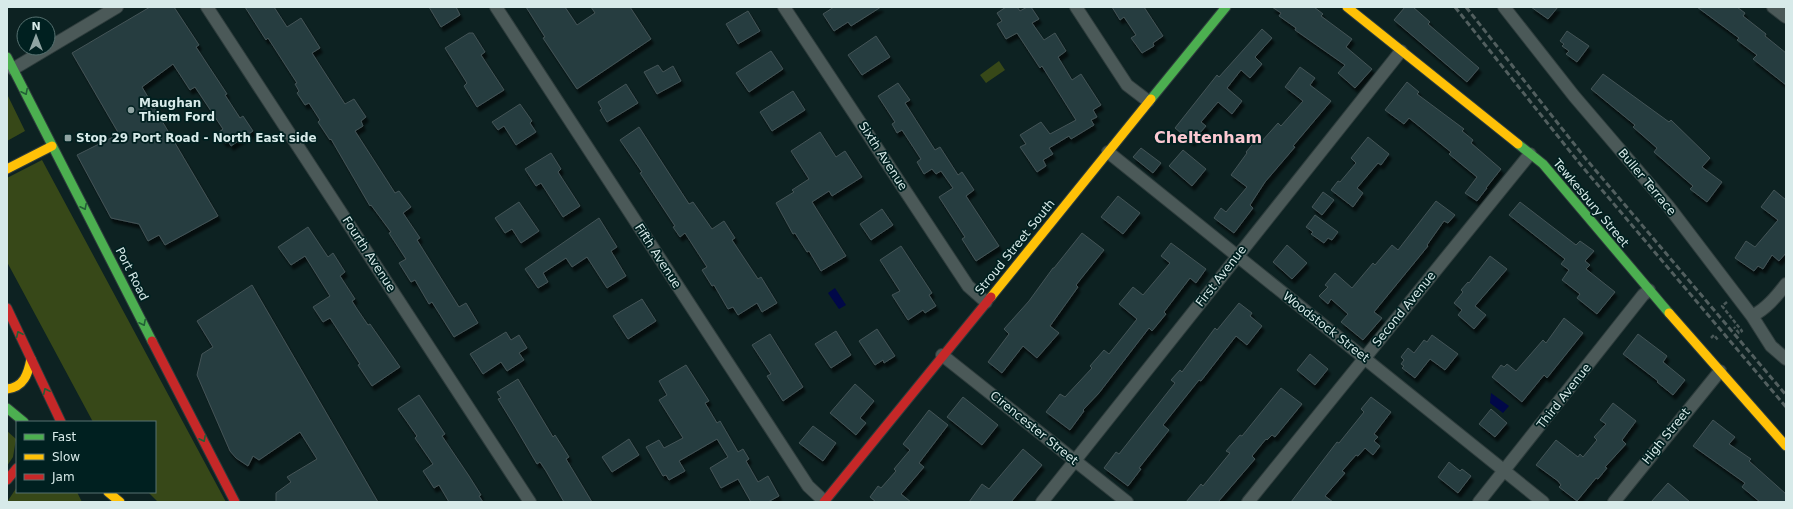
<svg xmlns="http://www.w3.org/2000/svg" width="1793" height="509" font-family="'DejaVu Sans',sans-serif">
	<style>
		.green { fill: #374818 }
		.water { fill: #010848 }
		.building { fill: #263c41; stroke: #445456; filter: url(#shadow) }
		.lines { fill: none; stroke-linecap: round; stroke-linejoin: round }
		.street-casing { stroke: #2e3c3c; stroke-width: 14 }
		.fast-casing { stroke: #2e3c3c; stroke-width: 11 }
		.slow-casing { stroke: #2e3c3c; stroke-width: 11 }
		.jam-casing { stroke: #2e3c3c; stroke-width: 11 }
		.path { stroke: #4a5858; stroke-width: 2.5; stroke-dasharray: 4 2; stroke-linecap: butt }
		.street { stroke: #4b5958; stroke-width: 12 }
		.fast { stroke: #4caf50; stroke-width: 9 }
		.slow { stroke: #ffc107; stroke-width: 9 }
		.jam { stroke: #c62828; stroke-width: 9 }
		.rail { stroke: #525f5f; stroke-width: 3; stroke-dasharray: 6 3; stroke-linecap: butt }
		.oneway { stroke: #226036 }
		.poi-dot { fill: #90a4a3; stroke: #002020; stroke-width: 1.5 }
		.labels { text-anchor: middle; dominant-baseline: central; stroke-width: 3.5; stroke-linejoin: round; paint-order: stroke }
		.poi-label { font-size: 12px; font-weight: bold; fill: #d7eae9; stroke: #002020; text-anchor: start }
		.street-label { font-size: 12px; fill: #d7eae9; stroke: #002020 }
		.district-label { font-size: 16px; font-weight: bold; fill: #fcc9d2; stroke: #002020 }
	</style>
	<defs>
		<filter id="shadow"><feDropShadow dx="2.5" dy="4.5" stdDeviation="1" flood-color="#0009"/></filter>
	</defs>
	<rect width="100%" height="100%" fill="#0d2222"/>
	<path class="green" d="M999 61 1005 70 986 83 980 75Z
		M7 94 25 131 7 141Z
		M42 160 226 502H158L148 492H155V422H93L7 262V178Z
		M7 431 16 439 13 457 7 466Z
		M17 487V492H77L82 502H7Z"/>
	<path class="water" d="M835 288 846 305 839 309 828 293Z
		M1491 393 1509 406 1503 413 1490 403Z"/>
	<path class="building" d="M150 7H174L199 45 196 47 227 94 225 95 240 118 243 116 253 131 231 146 228 141 225 143 218 133 223 129 195 87 190 90 173 64 142 87 218 216 165 245 159 235 148 241 139 224 111 218 77 155 119 134 72 53Z
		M245 7H274L287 27 301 18 320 48 312 53 345 104 354 99 366 117 361 121 363 126 355 131 395 193 399 191 411 207 403 213 420 238 417 240 459 307 466 303 478 323 454 337 432 302 429 304 415 280 411 282 399 263 406 259 389 233 391 232 371 205 370 206 331 139 330 140 318 122 320 120 309 103 305 105 297 93 299 91 295 84 297 83 268 38 266 40Z
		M429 7H456L460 15 441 27Z
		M526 7H565L577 25 595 13 591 7H630L651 39 577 89 543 38 545 37Z
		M834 7H881L851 26 848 22 834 31 823 14Z
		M1006 7H1017L1020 11 1027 7H1031L1039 19 1032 23 1044 40 1055 33 1066 51 1058 57 1072 80 1081 74 1101 105 1093 110 1097 117 1091 120 1094 125 1071 139 1069 136 1049 148 1053 154 1043 160 1046 166 1037 172 1020 147 1026 144 1020 135 1041 122 1050 134 1076 120 1042 66 1040 68 1017 33 1006 39 997 24 1002 21 997 13Z
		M1112 7H1144L1163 36 1153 43 1154 46 1142 53 1131 38 1136 35 1124 17 1120 20Z
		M1272 7H1314L1323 14 1321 16 1352 39 1346 47 1372 69 1355 88 1338 73 1345 65 1295 30 1296 28 1279 16 1281 13Z
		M1405 7H1413L1430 22 1428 24 1479 68 1467 82 1394 20Z
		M1531 7H1558L1548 19Z
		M1697 7H1737L1745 13 1743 16 1766 34 1765 36 1786 53V85L1753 59 1757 55 1737 40 1739 38Z
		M748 11 760 31 738 44 726 24Z
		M1262 29 1272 38 1255 57 1262 64 1250 78 1241 70 1227 88 1242 101 1232 114 1218 102 1201 122 1206 126 1192 142 1175 128 1217 75 1219 77Z
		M1567 31 1589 46 1577 62 1566 54 1569 51 1562 46 1564 44 1560 41Z
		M469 33H473L485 52 481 55 504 90 477 107 464 86 467 83 445 48Z
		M876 36 890 57 862 75 848 55Z
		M771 51 783 69 749 92 736 73Z
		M658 65 663 72 673 66 681 81 657 94 644 72Z
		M1300 67 1315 78 1310 85 1331 101 1293 146 1295 147 1265 182 1250 205 1253 208 1234 233 1214 218 1221 208 1226 212 1247 187 1231 175 1247 153 1246 152 1258 138 1262 141 1278 123 1281 126 1303 101 1285 87Z
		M1603 74 1669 122 1671 120 1710 158 1702 167 1722 182 1707 202 1690 189 1693 186 1654 152 1657 148 1633 127 1635 125 1591 89Z
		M1407 82 1419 92 1417 94 1464 129 1462 131 1473 140 1471 143 1501 169 1486 188H1487L1477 201 1465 193 1477 177 1449 154 1451 152 1409 118 1404 124 1385 110Z
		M898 83 910 100 905 103 935 150 940 147 958 175 962 172 974 190 966 196 999 246 976 261 962 239 965 237 939 197 953 188 941 171 936 174 932 169 924 174 917 162 921 159 902 130 897 133 892 124 895 122 878 96Z
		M626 84 638 103 607 122 600 110 602 109 598 102Z
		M793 91 805 110 772 131 760 112Z
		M520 104 532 121 530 123 536 132 516 145 504 126 498 130 492 122Z
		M639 127 689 204 693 202 712 229 724 221 735 238 732 240 758 279 761 277 777 303 762 312 757 303 738 315 733 307 728 309 714 285 712 286 702 270 707 267 685 233 680 237 673 227 675 226 640 173 642 172 620 140Z
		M820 132 836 157 845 151 862 177 832 196 829 191 812 202 846 256 821 271 809 251 807 252 795 233 793 234 776 203 794 192 792 190 809 179 791 151Z
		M1368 137 1389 154 1381 165 1378 163 1357 188 1363 193 1353 207 1331 190 1338 181 1340 182 1356 163 1351 158Z
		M1141 148 1161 163 1153 173 1133 157Z
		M1183 150 1206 169 1192 186 1169 166Z
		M551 153 561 169 558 172 580 206 563 217 541 183 536 186 525 169Z
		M1774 190 1786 200V253L1779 261 1772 255 1763 269 1758 266 1754 271 1735 258 1746 241 1755 247 1778 220 1761 207Z
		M1323 192 1334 200 1322 215 1312 207Z
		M1118 196 1140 213 1123 234 1101 217Z
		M1436 201 1455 215 1448 223 1444 221 1427 245 1428 246 1374 312 1382 318 1363 340 1341 322 1348 314 1331 299 1328 304 1319 296 1328 287 1325 285 1335 273 1352 288 1373 263 1375 265 1392 245 1398 250Z
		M519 202 539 231 521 243 512 229 505 233 495 218Z
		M1520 202 1576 245 1580 241 1594 251 1585 261 1590 265 1586 269 1615 292 1597 314 1577 298 1580 294 1562 280 1569 270 1561 264 1565 259 1509 215Z
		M882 209 893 225 871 240 860 224Z
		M1315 215 1338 232 1332 240 1328 238 1324 243 1311 234 1313 232 1306 227Z
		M599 218 617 247 611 251 626 276 607 288 587 257 572 267 566 258 543 273 548 282 538 288 525 269Z
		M308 227 328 257 333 253 345 272 340 276 355 299 352 301 357 309 368 325 370 324 400 367 372 386 358 365 360 364 330 318 323 322 313 307 330 296 305 256 291 265 278 247Z
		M1082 233 1104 250 1076 285 1078 287 1050 326 1059 333 1037 358 1023 346 1002 373 988 362 1009 334 1004 329 1029 301 1053 268H1054Z
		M1171 243 1206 269 1196 283 1190 278 1164 312 1166 314 1152 331 1149 328 1099 393 1083 410 1084 411 1070 430 1046 412 1060 394 1065 397 1092 368 1090 366 1104 350 1109 354 1137 319 1119 304 1133 287 1143 295 1170 263 1161 256Z
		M1287 245 1307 263 1292 279 1273 262Z
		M901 246 932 293 929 295 936 306 925 313 923 310 908 320 892 295 900 291 880 260Z
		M1490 256 1507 269 1475 306 1486 315 1474 329 1458 315 1462 310 1454 303 1463 292 1461 290 1468 282 1469 283Z
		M252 285 378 502H276V493L291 482 287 477 317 459 300 432 259 460 253 456 248 466 236 458 230 451 197 375 202 354 213 347 197 321Z
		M642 299 656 321 628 339 613 316Z
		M1239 303 1252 313 1250 316 1262 326 1247 345 1236 336 1201 381 1199 380 1163 425 1169 430 1139 468 1141 469 1128 486 1104 468 1116 452 1119 454 1171 388 1175 383 1171 380 1180 370 1182 372 1215 328 1217 330Z
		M1564 318 1583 333 1547 378 1544 375 1522 402 1492 377 1501 365 1504 367 1507 364 1516 371 1543 340 1546 343Z
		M877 329 895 356 884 363 883 360 875 365 859 341Z
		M836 331 851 355 831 368 815 344Z
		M506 332 511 340 519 335 527 348 519 353 524 360 507 371 501 362 483 374 470 354Z
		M770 334 803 387 783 401 767 376 771 374 752 345Z
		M1638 334 1667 356 1663 362 1685 380 1673 395 1657 382 1658 381 1623 354Z
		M1432 335 1458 354 1445 370 1430 359 1415 378 1402 368 1404 366 1401 364 1404 360 1401 357 1408 348 1414 353 1424 340 1427 342Z
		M1310 354 1328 369 1315 385 1297 370Z
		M686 365 709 401 705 403 717 423 720 421 738 452 743 449 749 459 746 461 758 482 768 476 779 496 768 502H751L738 479 721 488 710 468 728 457 717 439 679 461 685 471 669 480 666 475 663 476 646 447 659 440 664 448 683 438 659 400 667 395 659 381Z
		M518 379 553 437 555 435 569 457 566 459 592 502H564L546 471 540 462 537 464 514 425 498 399 501 398 497 392Z
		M855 384 874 401 860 418 866 423 856 435 830 413Z
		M1281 388 1302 404 1275 437 1272 435 1267 440 1266 439 1252 456 1255 459 1218 502H1186L1201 484 1203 486 1230 453 1226 451 1240 435 1242 436Z
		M419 395 445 434 442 436 469 476 481 495 479 496 483 502H449L439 485 434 488 423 471 433 464 415 438 417 436 398 409Z
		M963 397 998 425 982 445 947 417Z
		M1371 397 1391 412 1374 434 1378 437 1374 441 1380 446 1373 455 1365 448 1358 456 1356 455 1342 471 1345 473 1325 496 1333 502H1291L1337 442 1339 443 1364 412 1361 409Z
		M1613 403 1636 421 1622 440 1626 444 1605 467 1607 468 1598 479 1596 478 1577 501 1559 487 1561 485 1558 481 1536 465 1556 440 1578 457 1580 454 1583 457 1597 440 1594 437 1606 424 1600 420Z
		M1491 409 1507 423 1495 437 1479 424Z
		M929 410 948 425 919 463 924 467 901 494 911 502H876L870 497 878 486 881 488 896 471 894 469 910 450 903 444Z
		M1713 420 1735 437 1729 444 1751 459 1749 461 1786 494V502H1760L1742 487 1745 483 1693 446Z
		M813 426 836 443 823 461 799 443Z
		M629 439 639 455 612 472 602 457Z
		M1023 449 1042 465 1011 502H969L982 484 989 489Z
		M1449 462 1460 471 1462 469 1471 476 1458 493 1438 477Z
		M1668 483 1690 502H1651Z"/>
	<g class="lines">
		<g class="street-casing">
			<path id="street" d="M207 7 530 502
				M496 7 808 486 824 501
				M784 7 968 286 986 302
				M1076 7 1127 85 1148 101
				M1504 7 1574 96 1669 207 1752 316 1771 346 1786 359
				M1773 7 1786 17
				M13 69 117 7
				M1108 152 1543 502
				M1752 316C1766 309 1776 297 1786 284
				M942 355 1127 502
				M1042 502 1401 51
				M1248 502 1530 154
				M1479 502 1643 295 1649 290
				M1614 502 1720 371"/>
		</g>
		<g class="fast-casing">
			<path id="fast" d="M7 57 152 341
				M1151 99 1226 7
				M1518 144 1543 164 1669 313
				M7 408 24 422"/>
		</g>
		<g class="slow-casing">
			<path id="slow" d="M1347 7 1518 144
				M7 169 52 146
				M991 297 1151 99
				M1669 313 1786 446
				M7 389C24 387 28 374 31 359
				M108 492 120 502"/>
		</g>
		<g class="jam-casing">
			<path id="jam" d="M7 308 61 422
				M152 341 235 502
				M7 480 17 468
				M824 502 991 297"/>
		</g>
		<path class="path" d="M1727 302 1722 306 1742 331 1739 333 1734 327
			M1711 338 1714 335 1718 340"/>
		<use href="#street" class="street"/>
		<use href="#fast" class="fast"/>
		<use href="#slow" class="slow"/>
		<use href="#jam" class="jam"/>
		<path class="rail" d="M1455 7 1580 164 1786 407
			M1466 7 1586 159 1786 395"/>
	</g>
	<defs><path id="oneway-chevron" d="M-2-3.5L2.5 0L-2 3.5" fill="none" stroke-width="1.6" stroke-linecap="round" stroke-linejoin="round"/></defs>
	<g class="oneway">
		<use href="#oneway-chevron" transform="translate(25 92) rotate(63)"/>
		<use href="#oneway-chevron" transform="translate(84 207) rotate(63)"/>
		<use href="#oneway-chevron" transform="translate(143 323) rotate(63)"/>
		<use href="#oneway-chevron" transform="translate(19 334) rotate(-115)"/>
		<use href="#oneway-chevron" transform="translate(46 391) rotate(-115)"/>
		<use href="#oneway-chevron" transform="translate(203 439) rotate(63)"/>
	</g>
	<g class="poi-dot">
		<circle cx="131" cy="110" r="4"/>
		<rect x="64" y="134" width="8" height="8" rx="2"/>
	</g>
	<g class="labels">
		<g class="poi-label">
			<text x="139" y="103">Maughan<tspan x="139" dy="14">Thiem Ford</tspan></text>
			<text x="76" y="138">Stop 29 Port Road - North East side</text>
		</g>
		<g class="street-label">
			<text transform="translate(883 156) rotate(57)">Sixth Avenue</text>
			<text transform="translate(1647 182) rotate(50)">Buller Terrace</text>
			<text transform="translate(1591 203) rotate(50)">Tewkesbury Street</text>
			<text transform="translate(1015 247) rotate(-51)">Stroud Street South</text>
			<text transform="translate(369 254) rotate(57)">Fourth Avenue</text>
			<text transform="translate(658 256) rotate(57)">Fifth Avenue</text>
			<text transform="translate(132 274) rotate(63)">Port Road</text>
			<text transform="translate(1221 276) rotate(-52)">First Avenue</text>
			<text transform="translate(1404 309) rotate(-51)">Second Avenue</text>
			<text transform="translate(1326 327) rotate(38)">Woodstock Street</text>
			<text transform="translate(1564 396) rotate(-52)">Third Avenue</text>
			<text transform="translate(1034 428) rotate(39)">Cirencester Street</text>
			<text transform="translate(1666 436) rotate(-51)">High Street</text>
		</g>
		<g class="district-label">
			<text x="1208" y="137">Cheltenham</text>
		</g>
	</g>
	<rect width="1793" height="509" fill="none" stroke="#d7eae9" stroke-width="16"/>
	<rect x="16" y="421" width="140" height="72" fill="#002020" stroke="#567170"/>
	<rect x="24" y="434" width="20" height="6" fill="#4caf50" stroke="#567170"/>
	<text x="52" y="441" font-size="12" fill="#d7eae9">Fast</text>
	<rect x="24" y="454" width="20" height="6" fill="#ffc107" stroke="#567170"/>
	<text x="52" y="461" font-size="12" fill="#d7eae9">Slow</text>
	<rect x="24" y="474" width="20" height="6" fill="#c62828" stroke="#567170"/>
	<text x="52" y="481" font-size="12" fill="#d7eae9">Jam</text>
	<g transform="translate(36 36)"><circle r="19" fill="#002020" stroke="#567170"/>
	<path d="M0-3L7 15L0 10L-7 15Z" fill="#90a4a3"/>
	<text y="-6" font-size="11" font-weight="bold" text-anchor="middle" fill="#d7eae9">N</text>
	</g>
</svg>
